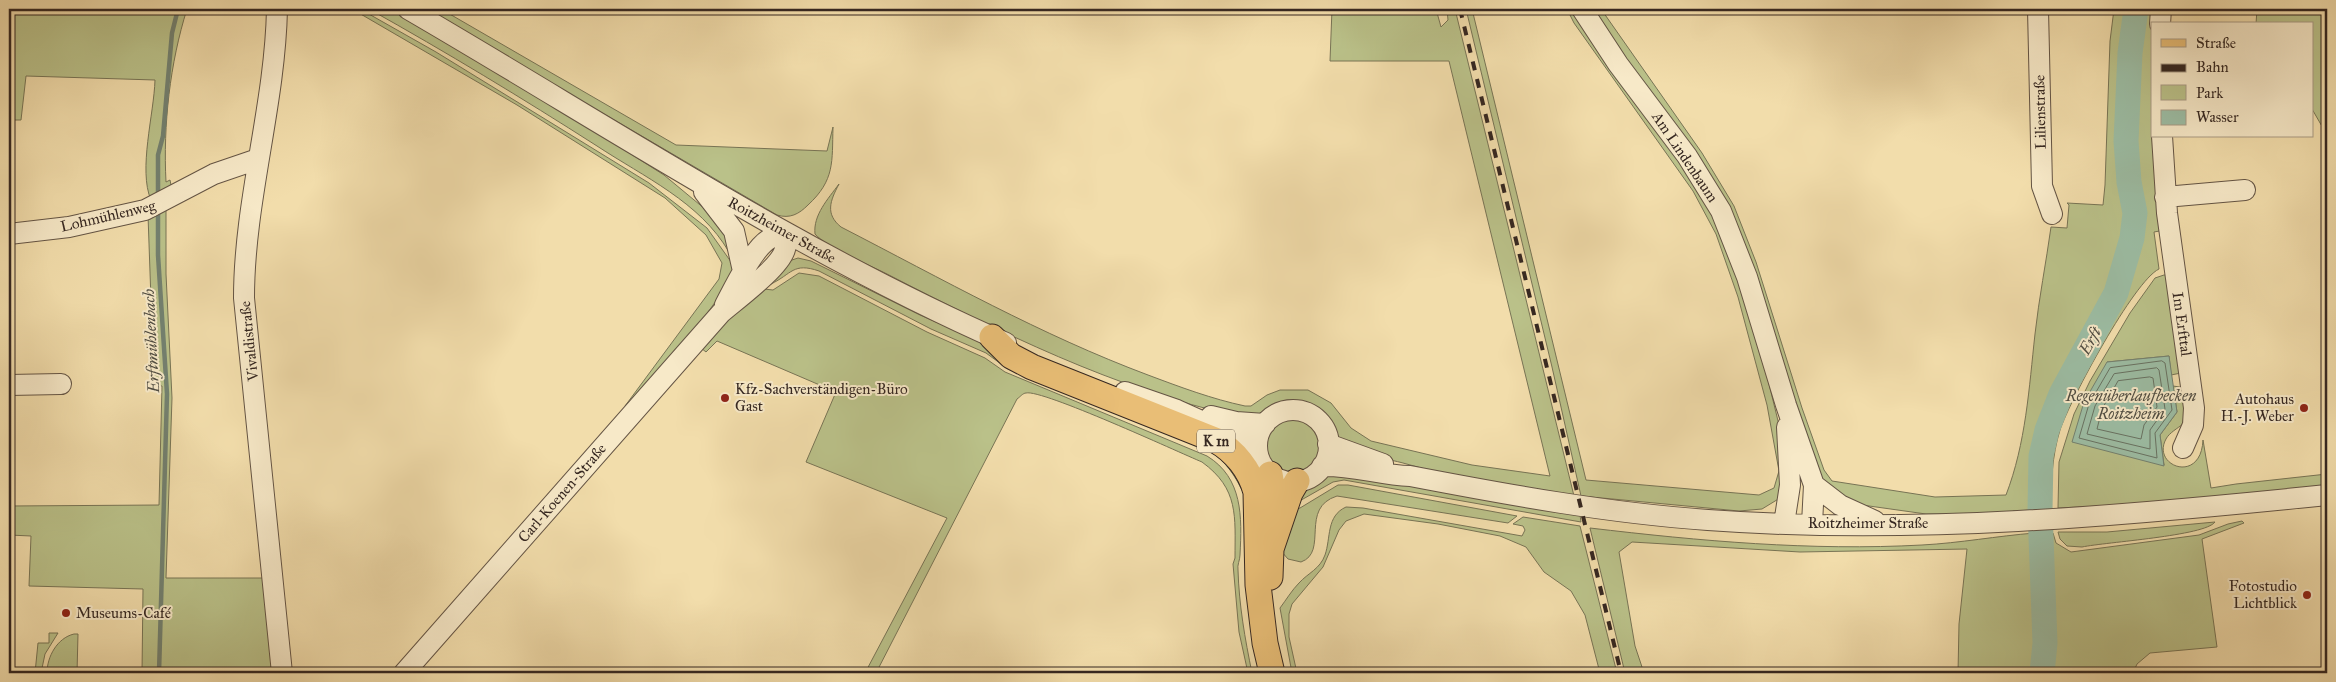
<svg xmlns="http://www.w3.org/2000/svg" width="2336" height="682" font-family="'IM FELL Great Primer',serif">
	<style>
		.green { fill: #bac189; stroke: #787455 }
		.water { fill: #9cbda4; stroke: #738170 }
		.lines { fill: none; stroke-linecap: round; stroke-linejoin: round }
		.shore { stroke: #687262; stroke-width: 1 }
		.stream { stroke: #738170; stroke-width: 4.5 }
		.river { stroke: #9cbda4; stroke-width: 25 }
		.minor-casing { stroke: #645444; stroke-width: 22 }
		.major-casing { stroke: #352721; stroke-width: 27 }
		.minor { stroke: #f7e9c8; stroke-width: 20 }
		.major { stroke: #e9be76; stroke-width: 25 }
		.rail { stroke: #352721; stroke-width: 4; stroke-dasharray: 9 9; stroke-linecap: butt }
		.poi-dot { fill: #8f2418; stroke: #f7e9c8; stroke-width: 2 }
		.labels { text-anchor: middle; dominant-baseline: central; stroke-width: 4; stroke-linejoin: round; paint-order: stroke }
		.shield { fill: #f7e9c8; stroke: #6f6153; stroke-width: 1 }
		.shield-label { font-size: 14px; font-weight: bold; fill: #352721 }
		.street-label { font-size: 15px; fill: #352721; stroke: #f7e9c8 }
		.poi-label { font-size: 15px; fill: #352721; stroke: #f7e9c8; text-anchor: start }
		.water-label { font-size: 16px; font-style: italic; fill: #4f4c42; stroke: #f7e9c8 }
	</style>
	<rect width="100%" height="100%" fill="#f2ddab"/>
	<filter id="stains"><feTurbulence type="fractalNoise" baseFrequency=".004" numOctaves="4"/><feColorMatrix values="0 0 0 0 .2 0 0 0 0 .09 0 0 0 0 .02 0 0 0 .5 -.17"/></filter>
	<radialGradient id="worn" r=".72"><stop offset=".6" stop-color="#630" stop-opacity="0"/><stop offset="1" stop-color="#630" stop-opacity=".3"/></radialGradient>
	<path class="green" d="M9 9H187C170 63 163 125 166 182L170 180 172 190 151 200C138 170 154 114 155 80L26 76 21 120H9Z
		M352 9H360L436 52 649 183 707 228 734 266C726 300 656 375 629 404L625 406 719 279 722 263 706 235 665 198 517 105Z
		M369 9H393L511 78 664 175 723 224 729 252C700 202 644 177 597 146 522 98 446 52 369 9Z
		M424 9H441L676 145 827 151 833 127C832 162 835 180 808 205 799 214 790 219 777 215Z
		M1332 9H1436L1441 27 1448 20 1447 9H1455L1574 496C1517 489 1458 479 1403 463 1388 459 1372 457 1359 450 1353 448 1345 445 1340 441 1336 438 1335 430 1333 426 1328 415 1316 406 1304 403 1278 396 1262 421 1237 416 1114 389 1000 332 887 274 871 266 825 246 815 234 813 215 828 199 839 184 830 201 825 214 841 227 942 279 1041 335 1148 375 1180 387 1212 399 1245 406H1251L1267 395 1280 390H1308L1331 403 1351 428 1371 441 1472 465 1550 476 1449 61H1330Z
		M1466 9H1472L1586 480 1759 495 1774 488 1779 471 1767 405 1738 297 1716 234 1693 191 1574 23 1567 9H1575L1678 154 1724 235 1761 351 1779 425 1786 467 1780 498 1762 509 1739 511 1581 496 1552 367Z
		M1591 9H1601L1702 153 1734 206 1756 262 1802 408 1824 470 1832 481 1935 497 2006 495C2026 443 2029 388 2035 334 2039 298 2046 263 2051 227L2067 228 2069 205 2067 203 2103 205 2105 185 2110 41 2114 9H2127L2121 71 2119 155 2125 195 2121 263 2111 294 2059 388 2044 422 2036 462 2035 510 2013 511V514H1926L1855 504 1820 478 1755 278Z
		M2142 9H2157L2152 24V136L2165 230 2154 232 2159 269C2134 281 2070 400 2060 430 2052 456 2051 482 2051 509H2044L2046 457 2052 430 2068 390 2120 297 2140 237V207L2133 149 2138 47Z
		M2257 9H2327V135L2312 109V24H2256Z
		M166 206V274L172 398 166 578H266L275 673H142L143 589 29 586 31 536 9 535V506L159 505 162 386 154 385 148 215Z
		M798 258 811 261 920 315 980 341 1232 461 1243 492C1234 474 1226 462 1210 451L1008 369 986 353 931 329 819 271C793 262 792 274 771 284L789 261Z
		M799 273 819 276 927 332 985 358 1005 372 1207 456C1243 478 1242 517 1240 555 1240 560 1237 565 1238 570 1239 605 1245 639 1252 673H1248L1239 632 1233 564 1235 558C1235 516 1239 489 1202 462 1178 452 1042 389 1026 393 1023 393 1020 397 1017 399L876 673H865L947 518 806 462 836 392 717 341 706 352 701 348 743 304 764 289 773 290Z
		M2164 275H2171L2181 373 2171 375 2169 356 2107 362 2164 465 2160 435 2177 412 2173 386 2186 388 2183 424C2178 428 2169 433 2166 439 2151 466 2201 485 2203 440L2211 488 2236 484 2327 474V487L2164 503 2058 508 2059 462 2074 414 2090 381 2130 313 2155 278Z
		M1266 446a27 27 0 1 1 54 0a27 27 0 1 1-54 0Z
		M1338 473 1580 515 1581 522 1344 480 1333 482 1296 503 1305 489 1327 476Z
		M1338 485H1348L1517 516 1508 523 1337 496C1299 508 1329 552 1301 562L1288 559 1281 551 1292 510 1300 508Z
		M1346 507 1363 508 1522 536 1525 530 1523 526 1513 524 1523 517 1580 526 1617 673H1600L1585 615 1571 591 1544 572 1526 547 1500 536 1438 524 1364 514 1346 521 1339 530 1323 567 1292 604 1289 614V637L1297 673H1292L1280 608C1286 600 1292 590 1299 583 1308 573 1320 569 1325 555 1331 538 1326 516 1346 507Z
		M2242 521 2244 523 2202 539 2217 647 2150 653 2137 664 2133 673H2048L2054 656 2055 646 2051 629 2046 533H2053L2056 543 2071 552 2199 535 2228 524Z
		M2215 522C2205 536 2106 542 2082 547L2067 546 2060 539 2058 532H2107Z
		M1590 528C1700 541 1811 551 1922 545 1960 543 1997 536 2035 533L2034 614 2038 651 2036 673H1958L1959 624 1967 549 1800 552 1632 542 1619 552 1635 646 1644 673H1625Z
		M49 633H58L45 654 41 673H35L38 643H49Z
		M74 634H78L77 673H47C47 657 57 638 74 634Z"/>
	<path class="water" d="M2169 356 2177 412 2160 435 2164 466 2072 442 2084 402 2107 362Z"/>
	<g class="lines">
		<path class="shore" d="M2162 361 2165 363 2172 410 2155 433 2157 458 2079 438 2089 404 2110 368Z
			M2157 368 2159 370 2165 409 2150 430V449L2087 434 2095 406 2114 374Z
			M2150 377 2153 378 2157 407 2144 425 2141 439 2097 429 2102 409 2118 381Z"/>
		<path class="stream" d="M158 198V155L163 136 172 33 178 9
			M158 211V255L167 394 159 673"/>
		<path class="river" d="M2042 673 2045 643 2040 510 2041 456 2047 430 2061 394 2116 293 2132 238 2135 213 2129 182 2126 141 2130 53 2136 9"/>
		<g class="minor-casing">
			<path id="minor" d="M277 9C275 106 244 201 244 298L282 673
				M408 9C606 124 796 251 1006 343
				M1582 9 1618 64 1687 156 1721 211 1747 277 1786 405 1814 485 1812 524
				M2038 9 2042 186 2052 214
				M2160 24 2161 9
				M2162 136 2167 213 2194 408 2193 425 2183 448
				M704 192 734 231 743 271
				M2165 197 2245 190
				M9 234 69 227 145 210 214 174 258 159
				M725 305C734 288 754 246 771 238 776 236 782 235 786 234
				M9 385 61 384
				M1125 392 1177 410 1257 446
				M1257 446a36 36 0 1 1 72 0a36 36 0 1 1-72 0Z
				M1211 416 1236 422 1265 424
				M1328 444 1383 464
				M1322 466C1352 465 1380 475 1410 476 1509 495 1608 513 1708 520 1914 535 2122 516 2327 495
				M1814 485 1840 505 1875 521
				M1784 524 1790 485 1787 427
				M404 673 721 313C736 300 781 267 785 249 787 245 786 239 786 234"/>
		</g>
		<g class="major-casing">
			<path id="major" d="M992 337 1011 356 1032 367 1215 440C1235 451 1250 470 1256 492L1258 585 1265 643 1272 673
				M1269 517 1272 486 1270 474
				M1270 577 1271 549 1290 493 1297 481"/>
		</g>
		<use href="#minor" class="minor"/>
		<use href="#major" class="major"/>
		<path class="rail" d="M1460 9 1621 673"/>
	</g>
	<g class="poi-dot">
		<circle cx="725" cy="398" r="5"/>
		<circle cx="2304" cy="408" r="5"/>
		<circle cx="2307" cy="595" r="5"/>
		<circle cx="66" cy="613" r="5"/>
	</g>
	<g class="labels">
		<rect class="shield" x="1197" y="429.5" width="38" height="23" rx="4"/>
		<g class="shield-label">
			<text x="1216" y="441">K 1n</text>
		</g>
		<g class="street-label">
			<text transform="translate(2040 112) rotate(-91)">Lilienstraße</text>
			<text transform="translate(1685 157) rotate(56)">Am Lindenbaum</text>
			<text transform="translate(108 216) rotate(-13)">Lohmühlenweg</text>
			<text transform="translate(782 230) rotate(29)">Roitzheimer Straße</text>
			<text transform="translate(2182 324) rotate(82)">Im Erfttal</text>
			<text transform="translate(249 341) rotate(-96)">Vivaldistraße</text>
			<text transform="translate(562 493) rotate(-49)">Carl-Koenen-Straße</text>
			<text x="1868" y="523">Roitzheimer Straße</text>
		</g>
		<g class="poi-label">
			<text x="735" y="389">Kfz-Sachverständigen-Büro<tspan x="735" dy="17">Gast</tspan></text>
			<text x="2294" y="399" text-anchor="end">Autohaus<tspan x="2294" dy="17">H.-J. Weber</tspan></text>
			<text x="2297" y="586" text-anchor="end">Fotostudio<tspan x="2297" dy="17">Lichtblick</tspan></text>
			<text x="76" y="613">Museums-Café</text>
		</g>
		<g class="water-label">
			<text transform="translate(151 341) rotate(-93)">Erftmühlenbach</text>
			<text transform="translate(2090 341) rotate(-61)">Erft</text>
			<text x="2131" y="395">Regenüberlaufbecken<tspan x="2131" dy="18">Roitzheim</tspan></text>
		</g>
	</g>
	<rect width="2336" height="682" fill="none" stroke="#f2ddab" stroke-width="30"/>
	<rect x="10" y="10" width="2316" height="662" fill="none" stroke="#352721" stroke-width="2.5"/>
	<rect x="15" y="15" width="2306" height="652" fill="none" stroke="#352721"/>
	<rect x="2151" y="22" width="162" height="115" fill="#f7e9c8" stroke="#a99b85"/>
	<rect x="2161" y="39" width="25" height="8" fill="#e9be76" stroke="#a99b85"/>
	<text x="2196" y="48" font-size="15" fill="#352721">Straße</text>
	<rect x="2161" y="64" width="25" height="8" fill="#352721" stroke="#a99b85"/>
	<text x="2196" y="72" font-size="15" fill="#352721">Bahn</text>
	<rect x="2161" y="85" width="25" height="15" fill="#bac189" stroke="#a99b85"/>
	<text x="2196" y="98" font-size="15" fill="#352721">Park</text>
	<rect x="2161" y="110" width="25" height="15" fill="#9cbda4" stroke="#a99b85"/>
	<text x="2196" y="122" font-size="15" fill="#352721">Wasser</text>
	<rect width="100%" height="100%" filter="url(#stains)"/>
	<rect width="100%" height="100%" fill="url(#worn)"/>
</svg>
